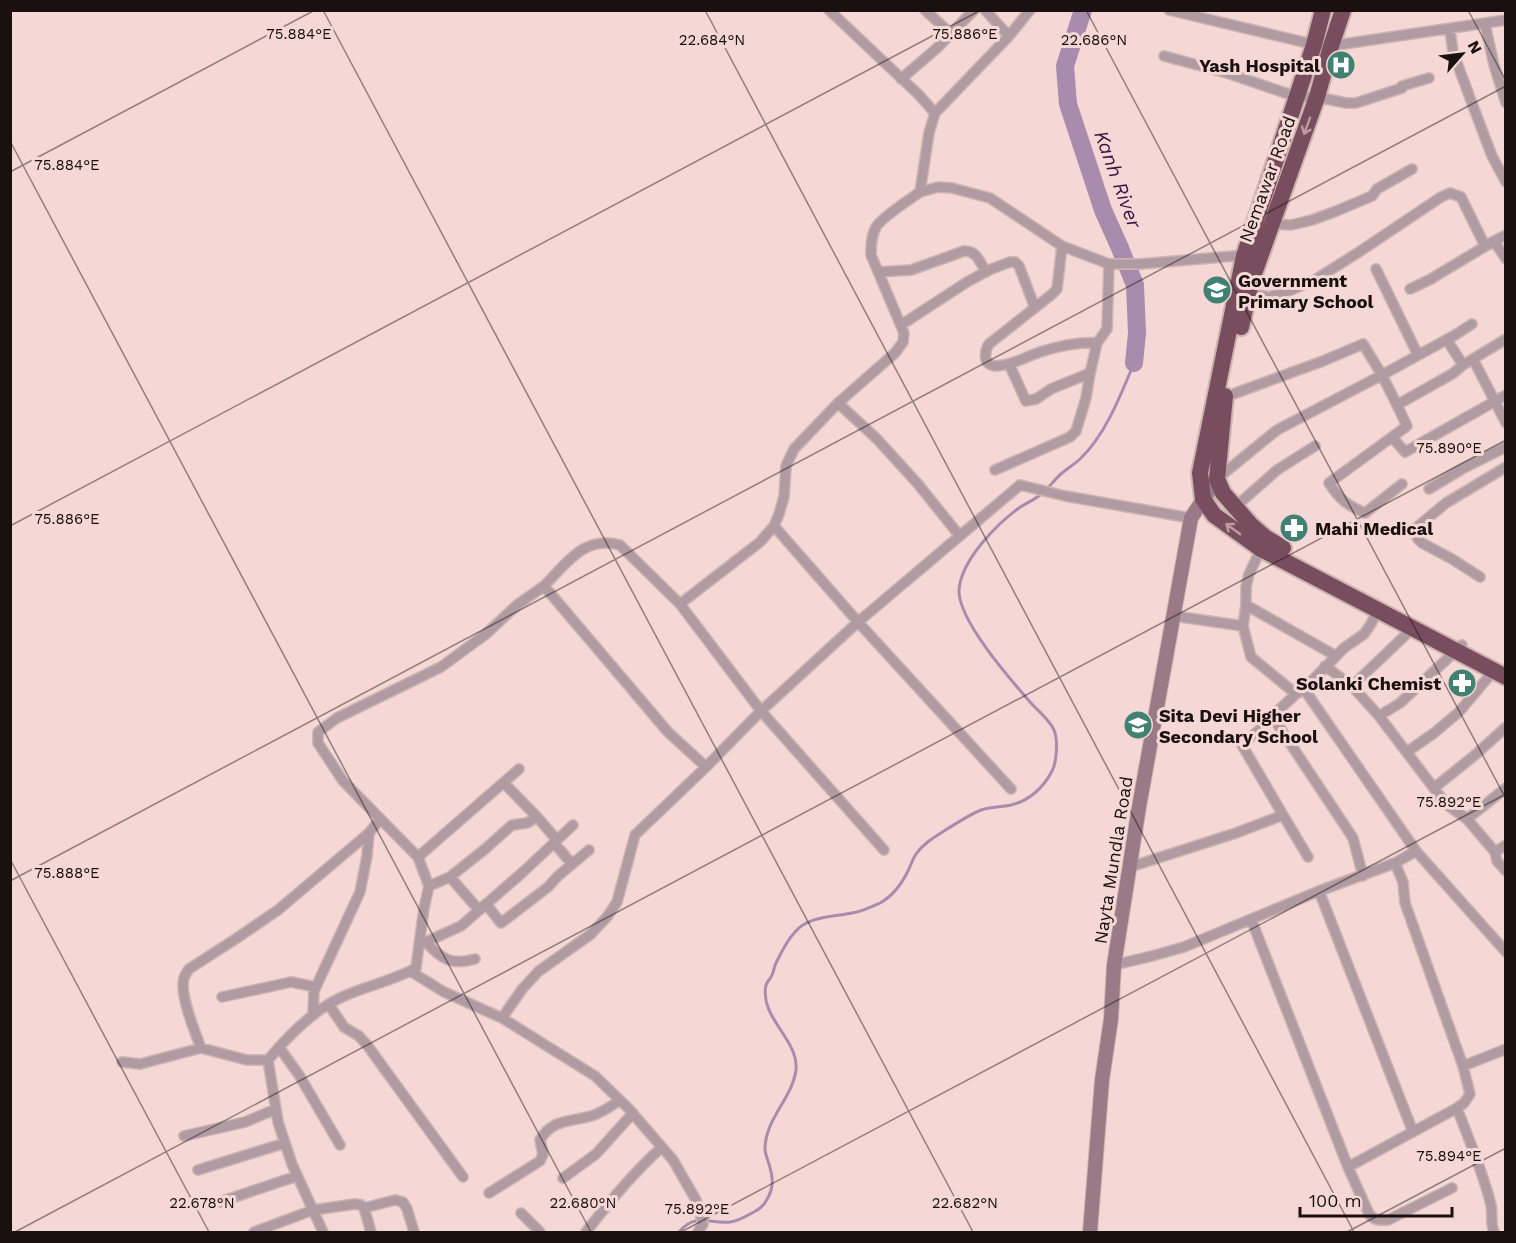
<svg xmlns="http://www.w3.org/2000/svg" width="1516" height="1243" font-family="'Work Sans',sans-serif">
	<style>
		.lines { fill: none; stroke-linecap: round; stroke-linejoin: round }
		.stream { stroke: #a98bad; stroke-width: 3 }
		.river { stroke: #a98bad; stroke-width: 18 }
		.street-casing { stroke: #cdb4b1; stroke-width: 12 }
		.secondary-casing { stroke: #cdb4b1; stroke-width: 16 }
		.highway-casing { stroke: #cdb4b1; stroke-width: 20 }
		.street { stroke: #b19ba3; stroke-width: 9 }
		.secondary { stroke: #997a86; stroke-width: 14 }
		.highway { stroke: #784e5f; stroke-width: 16 }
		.oneway { stroke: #bd9aa0 }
		.ticks { fill: none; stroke: #19100f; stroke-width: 1.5; stroke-opacity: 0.45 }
		.labels { text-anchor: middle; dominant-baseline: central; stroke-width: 6; stroke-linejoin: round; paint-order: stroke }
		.poi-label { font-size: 18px; font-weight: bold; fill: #19100f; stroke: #f5d8d5; text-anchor: start }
		.street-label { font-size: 18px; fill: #19100f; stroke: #f5d8d5 }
		.water-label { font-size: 20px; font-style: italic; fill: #3d1543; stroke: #f5d8d5 }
		.ticks-label { font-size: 15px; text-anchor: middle; fill: #19100f; stroke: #f5d8d5; stroke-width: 6; stroke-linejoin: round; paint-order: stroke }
	</style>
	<rect width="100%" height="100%" fill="#f5d8d5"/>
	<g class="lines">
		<path class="stream" d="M679 1232C696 1212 709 1224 730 1222 738 1221 745 1217 752 1213 758 1210 763 1207 766 1201 775 1187 773 1176 768 1161 767 1158 765 1153 765 1149 765 1119 792 1099 796 1070 799 1039 759 1018 766 985 768 980 770 980 772 975 774 971 774 967 776 963 781 953 787 940 795 932 808 916 833 917 852 913 861 912 871 907 880 903 893 896 902 883 908 871 911 865 912 860 916 854 923 844 933 838 944 831 955 824 969 815 981 810 990 807 1002 807 1011 805 1029 801 1044 787 1052 771 1057 762 1058 739 1054 730 1049 719 1038 711 1030 702 1010 679 958 620 959 590 961 560 997 524 1019 508 1026 503 1034 500 1040 495 1048 489 1054 480 1062 473 1068 468 1075 464 1081 458 1106 434 1121 394 1134 363"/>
		<path class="river" d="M1083 10 1065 66 1068 104 1103 210 1120 248 1135 285 1137 333 1134 363"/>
		<g class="street-casing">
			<path id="street" d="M829 10 919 95 935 113
				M925 10 950 33
				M1169 10 1316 45
				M1485 24 1494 65 1506 103
				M1450 29 1453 52 1470 98 1492 156 1506 182
				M1009 36 1030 10
				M1330 46 1506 20
				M1164 56 1227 73 1297 97H1317L1346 103H1356L1402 88V86L1429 78
				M901 79 937 48 974 10
				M920 192 938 187 952 188 990 198 1062 246 1109 264H1140L1246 255
				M1272 224 1291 225 1312 220 1334 212 1372 196 1377 189 1412 169
				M1506 235 1494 241 1506 259
				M1062 246 1057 289 1051 295 989 344C984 352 983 365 995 366 1011 366 1025 357 1040 352 1059 346 1078 342 1097 343
				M1376 269 1418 355
				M878 272 911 270 964 251C976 250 980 262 986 272
				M1410 289 1429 280 1494 241
				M1248 293 1269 297 1286 292 1313 281 1359 252 1441 197 1450 193 1461 197 1485 246
				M901 325 967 282 989 270 1010 262H1015L1019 266 1035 308
				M1447 340 1463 365
				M1473 359 1506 423
				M1009 364 1026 401 1036 399 1051 389 1090 373
				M1225 397 1323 361 1363 344 1382 375 1455 335 1472 324
				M1392 437 1407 426 1397 405
				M995 470 1070 437 1076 431 1086 398 1090 373 1097 343 1107 329 1109 264
				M1218 478 1277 430 1382 375 1397 405 1452 374 1463 365 1506 339
				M1402 484 1365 513C1347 505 1340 500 1329 483L1392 437 1405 452 1506 395
				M1429 489 1462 469 1506 447
				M1234 508 1277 470 1315 446
				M774 526 779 514 784 497 786 466 794 449 838 403
				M959 535 918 484 877 439 838 403 895 353 903 342 904 333 871 255C871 246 871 236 876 227 882 217 909 200 920 192L929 133 935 113 1009 36 985 10
				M1263 545 1249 574 1246 587V605L1243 626 1251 657 1296 694
				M1480 577 1452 559 1422 543 1418 539 1414 531 1416 528 1446 503 1506 467
				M544 586C567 563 584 535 620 545L680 604
				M1246 605 1336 656
				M1174 616 1243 626
				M1325 666 1352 686 1379 716 1446 804 1467 819 1506 788
				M1352 686 1415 626
				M1304 689 1416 851
				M1272 716 1353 838 1363 876
				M1379 716 1400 703 1462 645
				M1407 752 1434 733 1459 712 1496 668
				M1434 788 1475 755 1506 727
				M1283 815 1242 745 1266 724 1272 716 1296 694 1304 689 1344 648 1364 634 1371 624 1378 608
				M537 817 557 840
				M1467 819 1495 852 1497 861 1506 871
				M554 843 572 864
				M884 850 761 711 680 604 760 542 774 526 858 622 1011 789
				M1495 852 1506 845
				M418 857 343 781 318 743V732L337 718 441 667 486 634 517 605 544 586 668 732 706 767
				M1130 867 1236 833 1283 815 1308 857
				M450 877 479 910
				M429 886 450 877 485 849 512 825 527 823 537 817 504 783
				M1319 891 1413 1132
				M486 904 501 923 548 887 558 876 589 850
				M1251 919 1348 1167 1457 1108 1464 1103 1470 1094 1463 1066 1405 903 1403 882 1395 863
				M426 942C441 959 452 966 475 959
				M419 945 424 908 429 886 418 857 519 769
				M1114 965 1152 956 1184 947 1319 891 1395 863 1416 851 1506 952
				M410 971 444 992 502 1018 595 1076 628 1108 673 1160 696 1200 703 1224 698 1232
				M222 997 291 982 316 987
				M329 1005 344 1027 359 1036 367 1045 463 1177
				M313 1014 314 991 360 892 367 856 369 833
				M502 1018 523 988 539 971 591 934 607 917 617 902 635 835 706 767 761 711 858 622 1020 485 1065 496 1191 518
				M279 1047 299 1075 340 1145
				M201 1048C195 1032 179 994 184 978 184 977 188 970 189 969L237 938 278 910 369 833 380 819
				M122 1062 140 1064 201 1048 247 1060H268
				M1463 1066 1506 1049
				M1457 1108C1469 1140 1483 1172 1491 1205 1493 1215 1490 1223 1494 1232
				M184 1136 245 1122 276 1109
				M1348 1167 1369 1214C1375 1221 1380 1220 1388 1220L1452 1188
				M198 1170 285 1143
				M563 1178 596 1154 633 1113
				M489 1193 540 1161 543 1154 540 1140C552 1119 570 1122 591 1116 602 1113 611 1106 620 1100
				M220 1202 297 1176
				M364 1208 395 1200 403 1202 407 1209 414 1232
				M521 1213 540 1232
				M254 1232 313 1210 355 1204 361 1205 364 1208 371 1232
				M323 1232 292 1164 278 1122 268 1060C288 1036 313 1010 342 997 366 986 392 981 416 968L419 945 461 926 523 872 573 825
				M586 1232C609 1202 633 1173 662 1147"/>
		</g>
		<g class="secondary-casing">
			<path id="secondary" d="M1090 1232 1102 1080 1111 1019 1114 965 1139 807 1191 518 1217 479"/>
		</g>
		<g class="highway-casing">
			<path id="highway" d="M1323 10 1314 45 1244 256 1200 473 1203 499 1214 515 1261 549 1506 677
				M1241 327 1251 282 1317 97 1331 46 1343 10
				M1225 396 1217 479 1223 493 1251 525 1266 538 1283 548"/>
		</g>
		<use href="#street" class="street"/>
		<use href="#secondary" class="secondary"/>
		<use href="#highway" class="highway"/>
	</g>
	<defs><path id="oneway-shaft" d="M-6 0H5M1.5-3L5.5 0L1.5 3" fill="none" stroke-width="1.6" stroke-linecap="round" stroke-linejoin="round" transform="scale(1.5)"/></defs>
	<g class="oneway">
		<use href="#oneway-shaft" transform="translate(1307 126) rotate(110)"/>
		<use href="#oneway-shaft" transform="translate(1233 529) rotate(-144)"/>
	</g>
	<path class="ticks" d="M323 10 973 1232M705 10 1354 1232M1086 10 1506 799M1468 10 1506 81M10 141 591 1232M10 172 315 10M10 526 981 10M10 859 209 1232M10 881 1506 86M15 1232 1506 440M681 1232 1506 794M1347 1232 1506 1148"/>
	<defs>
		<g id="hospital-disc" transform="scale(1.5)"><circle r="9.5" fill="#408172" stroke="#f5d8d5"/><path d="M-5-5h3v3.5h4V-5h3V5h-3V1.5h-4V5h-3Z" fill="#fff"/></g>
		<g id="school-disc" transform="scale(1.5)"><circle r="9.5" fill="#408172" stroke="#f5d8d5"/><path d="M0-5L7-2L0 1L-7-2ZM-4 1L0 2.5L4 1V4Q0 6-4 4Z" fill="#fff"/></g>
		<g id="pharmacy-disc" transform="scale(1.5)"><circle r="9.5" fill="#408172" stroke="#f5d8d5"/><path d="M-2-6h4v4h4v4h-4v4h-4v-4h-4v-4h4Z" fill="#fff"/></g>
	</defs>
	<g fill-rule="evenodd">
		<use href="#hospital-disc" x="1341" y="65"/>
		<use href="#school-disc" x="1217" y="290"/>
		<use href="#pharmacy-disc" x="1294" y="528"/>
		<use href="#pharmacy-disc" x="1462" y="683"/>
		<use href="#school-disc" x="1138" y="725"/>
	</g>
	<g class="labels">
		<g class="poi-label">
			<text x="1320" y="65" text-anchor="end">Yash Hospital</text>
			<text x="1238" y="280">Government<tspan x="1238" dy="21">Primary School</tspan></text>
			<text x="1315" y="528">Mahi Medical</text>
			<text x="1441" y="683" text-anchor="end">Solanki Chemist</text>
			<text x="1159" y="715">Sita Devi Higher<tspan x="1159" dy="21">Secondary School</tspan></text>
		</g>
		<g class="street-label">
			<text transform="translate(1267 179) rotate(-70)">Nemawar Road</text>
			<text transform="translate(1113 860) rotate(-81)">Nayta Mundla Road</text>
		</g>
		<g class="water-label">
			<text transform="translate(1118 179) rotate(70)">Kanh River</text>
		</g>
	</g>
	<g class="ticks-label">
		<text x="299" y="39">75.884°E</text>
		<text x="965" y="39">75.886°E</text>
		<text x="712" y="45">22.684°N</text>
		<text x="1094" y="45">22.686°N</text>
		<text x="67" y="170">75.884°E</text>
		<text x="1449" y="453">75.890°E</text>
		<text x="67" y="524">75.886°E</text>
		<text x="1449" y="807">75.892°E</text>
		<text x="67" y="878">75.888°E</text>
		<text x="1449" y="1161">75.894°E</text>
		<text x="202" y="1208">22.678°N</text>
		<text x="583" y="1208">22.680°N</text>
		<text x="965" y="1208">22.682°N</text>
		<text x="697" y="1214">75.892°E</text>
	</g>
	<rect width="1516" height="1243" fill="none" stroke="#19100f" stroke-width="24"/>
	<g transform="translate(1462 54) rotate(62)" stroke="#f5d8d5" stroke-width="4.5" paint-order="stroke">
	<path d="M0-4.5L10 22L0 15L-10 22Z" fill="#19100f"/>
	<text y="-9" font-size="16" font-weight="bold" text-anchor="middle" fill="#19100f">N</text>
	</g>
	<path d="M1300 1207v9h152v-9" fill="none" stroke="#19100f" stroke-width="3"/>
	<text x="1309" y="1207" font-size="18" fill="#19100f" stroke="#f5d8d5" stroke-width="4.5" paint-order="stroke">100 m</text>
</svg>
